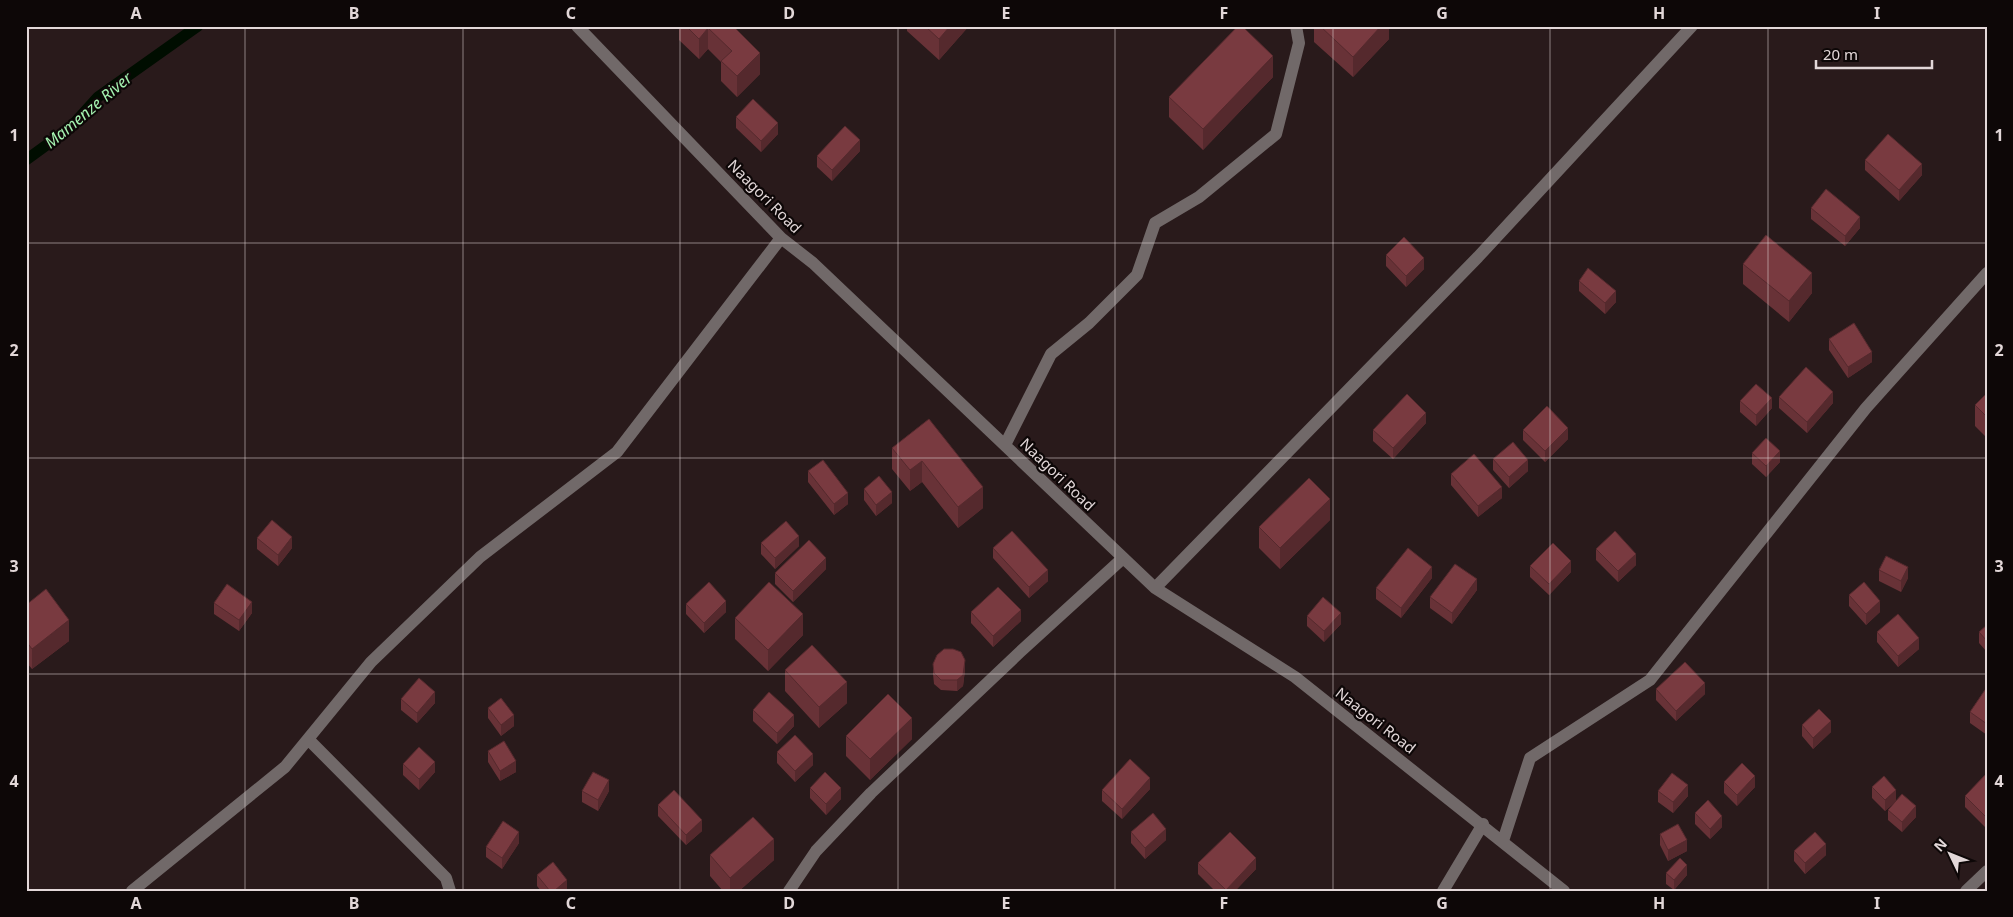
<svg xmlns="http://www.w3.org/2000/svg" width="2013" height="917" font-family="'Noto Sans',sans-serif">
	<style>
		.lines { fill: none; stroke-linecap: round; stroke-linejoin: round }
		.stream { stroke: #000d00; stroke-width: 11 }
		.minor { stroke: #716969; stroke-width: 12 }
		.wall { fill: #683237 }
		.shaded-wall { fill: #55292d }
		.building { fill: #793a40; stroke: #55292d }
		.grid { fill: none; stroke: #e2d7d8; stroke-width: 1; stroke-opacity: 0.55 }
		.labels { text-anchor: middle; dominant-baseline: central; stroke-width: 4.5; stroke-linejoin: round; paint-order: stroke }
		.street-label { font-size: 15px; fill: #e2d7d8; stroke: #0d0707 }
		.water-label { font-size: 16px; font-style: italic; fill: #a4f2b0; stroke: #0d0707 }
		.neatline { fill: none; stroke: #e2d7d8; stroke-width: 2 }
		.grid-label { font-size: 16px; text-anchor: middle; font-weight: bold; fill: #e2d7d8 }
	</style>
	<rect width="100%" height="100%" fill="#291a1b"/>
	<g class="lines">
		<path class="stream" d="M26 160 70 128 98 97 198 26"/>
		<path class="minor" d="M577 26 781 238 813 263 1155 588 1295 677 1564 891
			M1005 445 1051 354 1089 323 1137 275 1155 223 1199 197 1276 134 1299 43 1296 26
			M1155 588 1478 257 1692 26
			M308 739 446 878 450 891
			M1503 841 1530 758 1650 680 1866 408 1987 273
			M132 891 285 767 371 662 480 557 617 452 781 238
			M789 891 816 851 871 793 1020 652 1122 559
			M1443 891 1483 824
			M1966 891 1987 871"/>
	</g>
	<path class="wall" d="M679 26H733L760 74 737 97 721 81V62L708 49 699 59 679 40Z
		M907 26H969L939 60 907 31Z
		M1314 26H1389V39L1353 77 1314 42Z
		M1273 77 1203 150 1169 117V97Z
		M736 117 778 134 761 152 736 128Z
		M860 151 832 181 817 167V156Z
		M1865 160 1922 175 1899 201 1865 170Z
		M1811 208 1860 228 1845 246 1811 219Z
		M1386 255 1424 269 1406 287 1386 266Z
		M1743 264 1812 293 1789 322 1743 284Z
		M1579 281 1616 302 1605 314 1579 291Z
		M1829 339 1872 362 1848 378 1829 350Z
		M1987 393V438L1975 426V405Z
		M1779 397 1833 403 1807 433 1779 408Z
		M1740 401 1772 408 1756 426 1740 412Z
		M929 419 983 508 958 528 922 482 910 491 892 469V448Z
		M1426 423 1393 459 1373 441V430Z
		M1523 430 1568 439 1545 462 1523 440Z
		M1752 453 1780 462 1766 477 1752 464Z
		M1493 459 1528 471 1509 488 1493 470Z
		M808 471 848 504 834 515 808 482Z
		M1451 474 1502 498 1478 517 1451 485Z
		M864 489 892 503 876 516 864 500Z
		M1330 520 1280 569 1259 548V527Z
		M257 538 292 548 278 566 257 549Z
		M761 543 799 546 775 569 761 554Z
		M993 548 1048 581 1029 598 993 558Z
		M1596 549 1636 565 1618 582 1596 560Z
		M1530 566 1571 572 1549 595 1530 577Z
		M826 569 793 602 775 584V573Z
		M1879 570 1908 578 1901 592 1879 581Z
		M1432 578 1401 618 1376 599V588Z
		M1477 590 1452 624 1430 608V597Z
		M1849 595 1880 612 1866 625 1849 606Z
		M214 603 252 613 239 631 214 614Z
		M686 604 726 612 704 633 686 614Z
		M26 605 69 641 32 669 26 662Z
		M971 612 1021 621 993 647 971 623Z
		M1307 616 1341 624 1324 642 1307 626Z
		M735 618 803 635 768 671 735 639Z
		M1987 625V652L1979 643V632Z
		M1877 632 1919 649 1898 667 1877 642Z
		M933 664 965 670 963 686 957 691 941 690 934 684 933 674Z
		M785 670 847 703 819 728 785 691Z
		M1987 687V735L1970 723V712Z
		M1656 689 1705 694 1676 721 1656 700Z
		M401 699 435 703 417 723 401 710Z
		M488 708 514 726 501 736 488 718Z
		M753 710 794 726 777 744 753 721Z
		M1802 725 1831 732 1813 749 1802 736Z
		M846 736 912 739 870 780 846 756Z
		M488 751 516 772 500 781 488 762Z
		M777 752 813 765 795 782 777 763Z
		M403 764 435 772 419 790 403 775Z
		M1987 773 1985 827 1965 807V796Z
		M1724 782 1755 787 1737 806 1724 793Z
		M1872 787 1896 801 1885 811 1872 798Z
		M810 788 841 799 826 815 810 798Z
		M1150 789 1122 819 1102 801V790Z
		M582 791H609L598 811 582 802Z
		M1658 791 1688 796 1673 813 1658 802Z
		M658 805 702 831 686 845 658 816Z
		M1888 810 1916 817 1902 832 1888 820Z
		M1695 813 1722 827 1710 839 1695 824Z
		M1131 832 1166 840 1145 859 1131 843Z
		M1660 834 1687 851 1668 861 1660 845Z
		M519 843 502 869 486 857V847Z
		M1794 851 1826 855 1805 874 1794 861Z
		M710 855 774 860 739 891H723L710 876Z
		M1198 863 1256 869 1235 891H1215L1198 874Z
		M1666 873 1687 875 1674 890 1666 884Z
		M537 875 567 890 541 891 537 886Z"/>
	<path class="shaded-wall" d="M950 26H969L939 60V39Z
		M1381 26H1389V39L1353 77V57Z
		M1846 26H1854L1846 28Z
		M708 28V49L699 59V39Z
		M760 53V74L737 97V76Z
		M1273 56V77L1203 150V129Z
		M778 123V134L761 152V141Z
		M860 140V151L832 181V170Z
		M1922 164V175L1899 201V190Z
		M1860 217V228L1845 246V236Z
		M1424 258V269L1406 287V276Z
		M1812 273V293L1789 322V301Z
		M1616 291V302L1605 314V303Z
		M1872 352V362L1848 378V367Z
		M1833 392V403L1807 433V422Z
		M1772 398V408L1756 426V415Z
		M1426 413V423L1393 459V448Z
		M1568 428V439L1545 462V451Z
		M1780 451V462L1766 477V466Z
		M1528 460V471L1509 488V477Z
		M922 461V482L910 491V470Z
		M983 487V508L958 528V507Z
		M1502 487V498L1478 517V506Z
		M892 492V503L876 516V505Z
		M848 493V504L834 515V504Z
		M1330 499V520L1280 569V548Z
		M799 536V546L775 569V558Z
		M292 537V548L278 566V555Z
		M1636 554V565L1618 582V571Z
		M826 558V569L793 602V591Z
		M1571 561V572L1549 595V584Z
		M1432 567V578L1401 618V608Z
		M1908 567V578L1901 592V581Z
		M1048 570V581L1029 598V587Z
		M1477 579V590L1452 624V613Z
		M726 601V612L704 633V623Z
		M1880 601V612L1866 625V614Z
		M252 602V613L239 631V620Z
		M1021 610V621L993 647V636Z
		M1341 613V624L1324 642V631Z
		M803 614V635L768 671V650Z
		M69 620V641L32 669V649Z
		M1919 638V649L1898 667V656Z
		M965 660V670L963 686 957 691V680Z
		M847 682V703L819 728V707Z
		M1705 683V694L1676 721V711Z
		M435 692V703L417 723V713Z
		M514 715V726L501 736V725Z
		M794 715V726L777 744V733Z
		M912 718V739L870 780V759Z
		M1831 721V732L1813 749V738Z
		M813 754V765L795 782V771Z
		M516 761V772L500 781V771Z
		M435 762V772L419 790V779Z
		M1755 776V787L1737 806V795Z
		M1150 778V789L1122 819V809Z
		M609 780V791L598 811V800Z
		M1688 785V796L1673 813V802Z
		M841 788V799L826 815V804Z
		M1896 790V801L1885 811V800Z
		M1916 806V817L1902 832V822Z
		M1987 815V825L1985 827V816Z
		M1722 816V827L1710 839V829Z
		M702 820V831L686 845V835Z
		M1166 829V840L1145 859V848Z
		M519 832V843L502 869V858Z
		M774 839V860L739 891H730V878Z
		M1687 840V851L1668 861V850Z
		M1826 844V855L1805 874V863Z
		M1256 858V869L1235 891H1226V890Z
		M1687 865V875L1674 890V880Z
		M567 880V891H554Z"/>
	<path class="building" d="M686 26H733L760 53 737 76 721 61 732 51 708 28 699 39Z
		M925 26H950L939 39Z
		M1238 26H1242L1273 56 1203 129 1169 97Z
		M1320 26H1381L1353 57Z
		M753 99 778 123 761 141 736 117Z
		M845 126 860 140 832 170 817 156Z
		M1888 134 1922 164 1899 190 1865 160Z
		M1826 189 1860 217 1845 236 1811 208Z
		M1766 235 1812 273 1789 301 1743 264Z
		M1404 237 1424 258 1406 276 1386 255Z
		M1588 268 1616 291 1605 303 1579 281Z
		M1854 323 1872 352 1848 367 1829 339Z
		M1806 367 1833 392 1807 422 1779 397Z
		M1756 384 1772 398 1756 415 1740 401Z
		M1987 393V417L1975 405Z
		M1407 394 1426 413 1393 448 1373 430Z
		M1547 406 1568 428 1545 451 1523 430Z
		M929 419 983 487 958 507 922 461 910 470 892 448Z
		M1766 438 1780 451 1766 466 1752 453Z
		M1513 442 1528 460 1509 477 1493 459Z
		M1474 454 1502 487 1478 506 1451 474Z
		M823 460 848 493 834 504 808 471Z
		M879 476 892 492 876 505 864 489Z
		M1309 478 1330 499 1280 548 1259 527Z
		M272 520 292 537 278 555 257 538Z
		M786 521 799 536 775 558 761 543Z
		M1012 531 1048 570 1029 587 993 548Z
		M1615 531 1636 554 1618 571 1596 549Z
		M809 540 826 558 793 591 775 573Z
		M1553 543 1571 561 1549 584 1530 566Z
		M1408 548 1432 567 1401 608 1376 588Z
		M1886 556 1908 567 1901 581 1879 570Z
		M1455 564 1477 579 1452 613 1430 597Z
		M709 582 726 601 704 623 686 604Z
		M769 582 803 614 768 650 735 618Z
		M1864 582 1880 601 1866 614 1849 595Z
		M227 584 252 602 239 620 214 603Z
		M998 587 1021 610 993 636 971 612Z
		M46 589 69 620 32 649 26 641V605Z
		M1323 597 1341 613 1324 631 1307 616Z
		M1898 614 1919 638 1898 656 1877 632Z
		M1987 625V641L1979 632Z
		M812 645 847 682 819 707 785 670Z
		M944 649H953L961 652 965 660 963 675 957 680H941L934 673 933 664 937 655Z
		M1685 662 1705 683 1676 711 1656 689Z
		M419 678 435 692 417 713 401 699Z
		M1987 687V724L1970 712Z
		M769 692 794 715 777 733 753 710Z
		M888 694 912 718 870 759 846 736Z
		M501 698 514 715 501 725 488 708Z
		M1819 709 1831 721 1813 738 1802 725Z
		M795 735 813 754 795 771 777 752Z
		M504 741 516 761 500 771 488 751Z
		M419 747 435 762 419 779 403 764Z
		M1130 759 1150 778 1122 809 1102 790Z
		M1742 763 1755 776 1737 795 1724 782Z
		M593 772 609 780 598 800 582 791Z
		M825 772 841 788 826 804 810 788Z
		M1672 773 1688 785 1673 802 1658 791Z
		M1987 773V815L1985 816 1965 796Z
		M1884 776 1896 790 1885 800 1872 787Z
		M674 790 702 820 686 835 658 805Z
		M1902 794 1916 806 1902 822 1888 810Z
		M1708 800 1722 816 1710 829 1695 813Z
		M1153 813 1166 829 1145 848 1131 832Z
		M753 817 774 839 730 878 710 855Z
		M503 821 519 832 502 858 486 847Z
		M1678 824 1687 840 1668 850 1660 834Z
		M1230 832 1256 858 1226 890 1198 863Z
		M1815 832 1826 844 1805 863 1794 851Z
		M1680 858 1687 865 1674 880 1666 873Z
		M553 862 567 880 554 891H550L537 875Z"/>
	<path class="grid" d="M245 26V891M463 26V891M680 26V891M898 26V891M1115 26V891M1333 26V891M1550 26V891M1768 26V891M26 243H1987M26 458H1987M26 674H1987"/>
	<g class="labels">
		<g class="street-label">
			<text transform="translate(765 196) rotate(45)">Naagori Road</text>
			<text transform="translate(1058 474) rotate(44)">Naagori Road</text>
			<text transform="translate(1376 720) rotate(38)">Naagori Road</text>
		</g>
		<g class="water-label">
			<text transform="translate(88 110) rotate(-40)">Mamenze River</text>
		</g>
	</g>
	<rect width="2013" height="917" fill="none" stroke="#0d0707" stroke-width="55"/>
	<g transform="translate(1950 854) rotate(313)" stroke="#0d0707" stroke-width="4" paint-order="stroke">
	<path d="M0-4L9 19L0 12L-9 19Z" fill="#e2d7d8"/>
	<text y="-8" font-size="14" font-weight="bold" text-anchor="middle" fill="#e2d7d8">N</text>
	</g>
	<path d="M1816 60v8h116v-8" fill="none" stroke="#e2d7d8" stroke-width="2.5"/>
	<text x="1823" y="60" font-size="15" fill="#e2d7d8" stroke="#0d0707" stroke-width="4" paint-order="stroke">20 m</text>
	<rect x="28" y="28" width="1958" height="862" class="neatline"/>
	<g class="grid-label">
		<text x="136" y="19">A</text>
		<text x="354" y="19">B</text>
		<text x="571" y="19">C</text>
		<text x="789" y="19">D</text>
		<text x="1006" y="19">E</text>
		<text x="1224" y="19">F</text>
		<text x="1442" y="19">G</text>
		<text x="1659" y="19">H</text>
		<text x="1877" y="19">I</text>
		<text x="14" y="141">1</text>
		<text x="1999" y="141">1</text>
		<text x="14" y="356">2</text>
		<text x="1999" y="356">2</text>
		<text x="14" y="572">3</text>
		<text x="1999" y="572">3</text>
		<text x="14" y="787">4</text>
		<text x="1999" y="787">4</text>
		<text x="136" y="909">A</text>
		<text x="354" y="909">B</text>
		<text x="571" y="909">C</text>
		<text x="789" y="909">D</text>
		<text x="1006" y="909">E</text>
		<text x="1224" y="909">F</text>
		<text x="1442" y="909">G</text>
		<text x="1659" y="909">H</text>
		<text x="1877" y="909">I</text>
	</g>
</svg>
